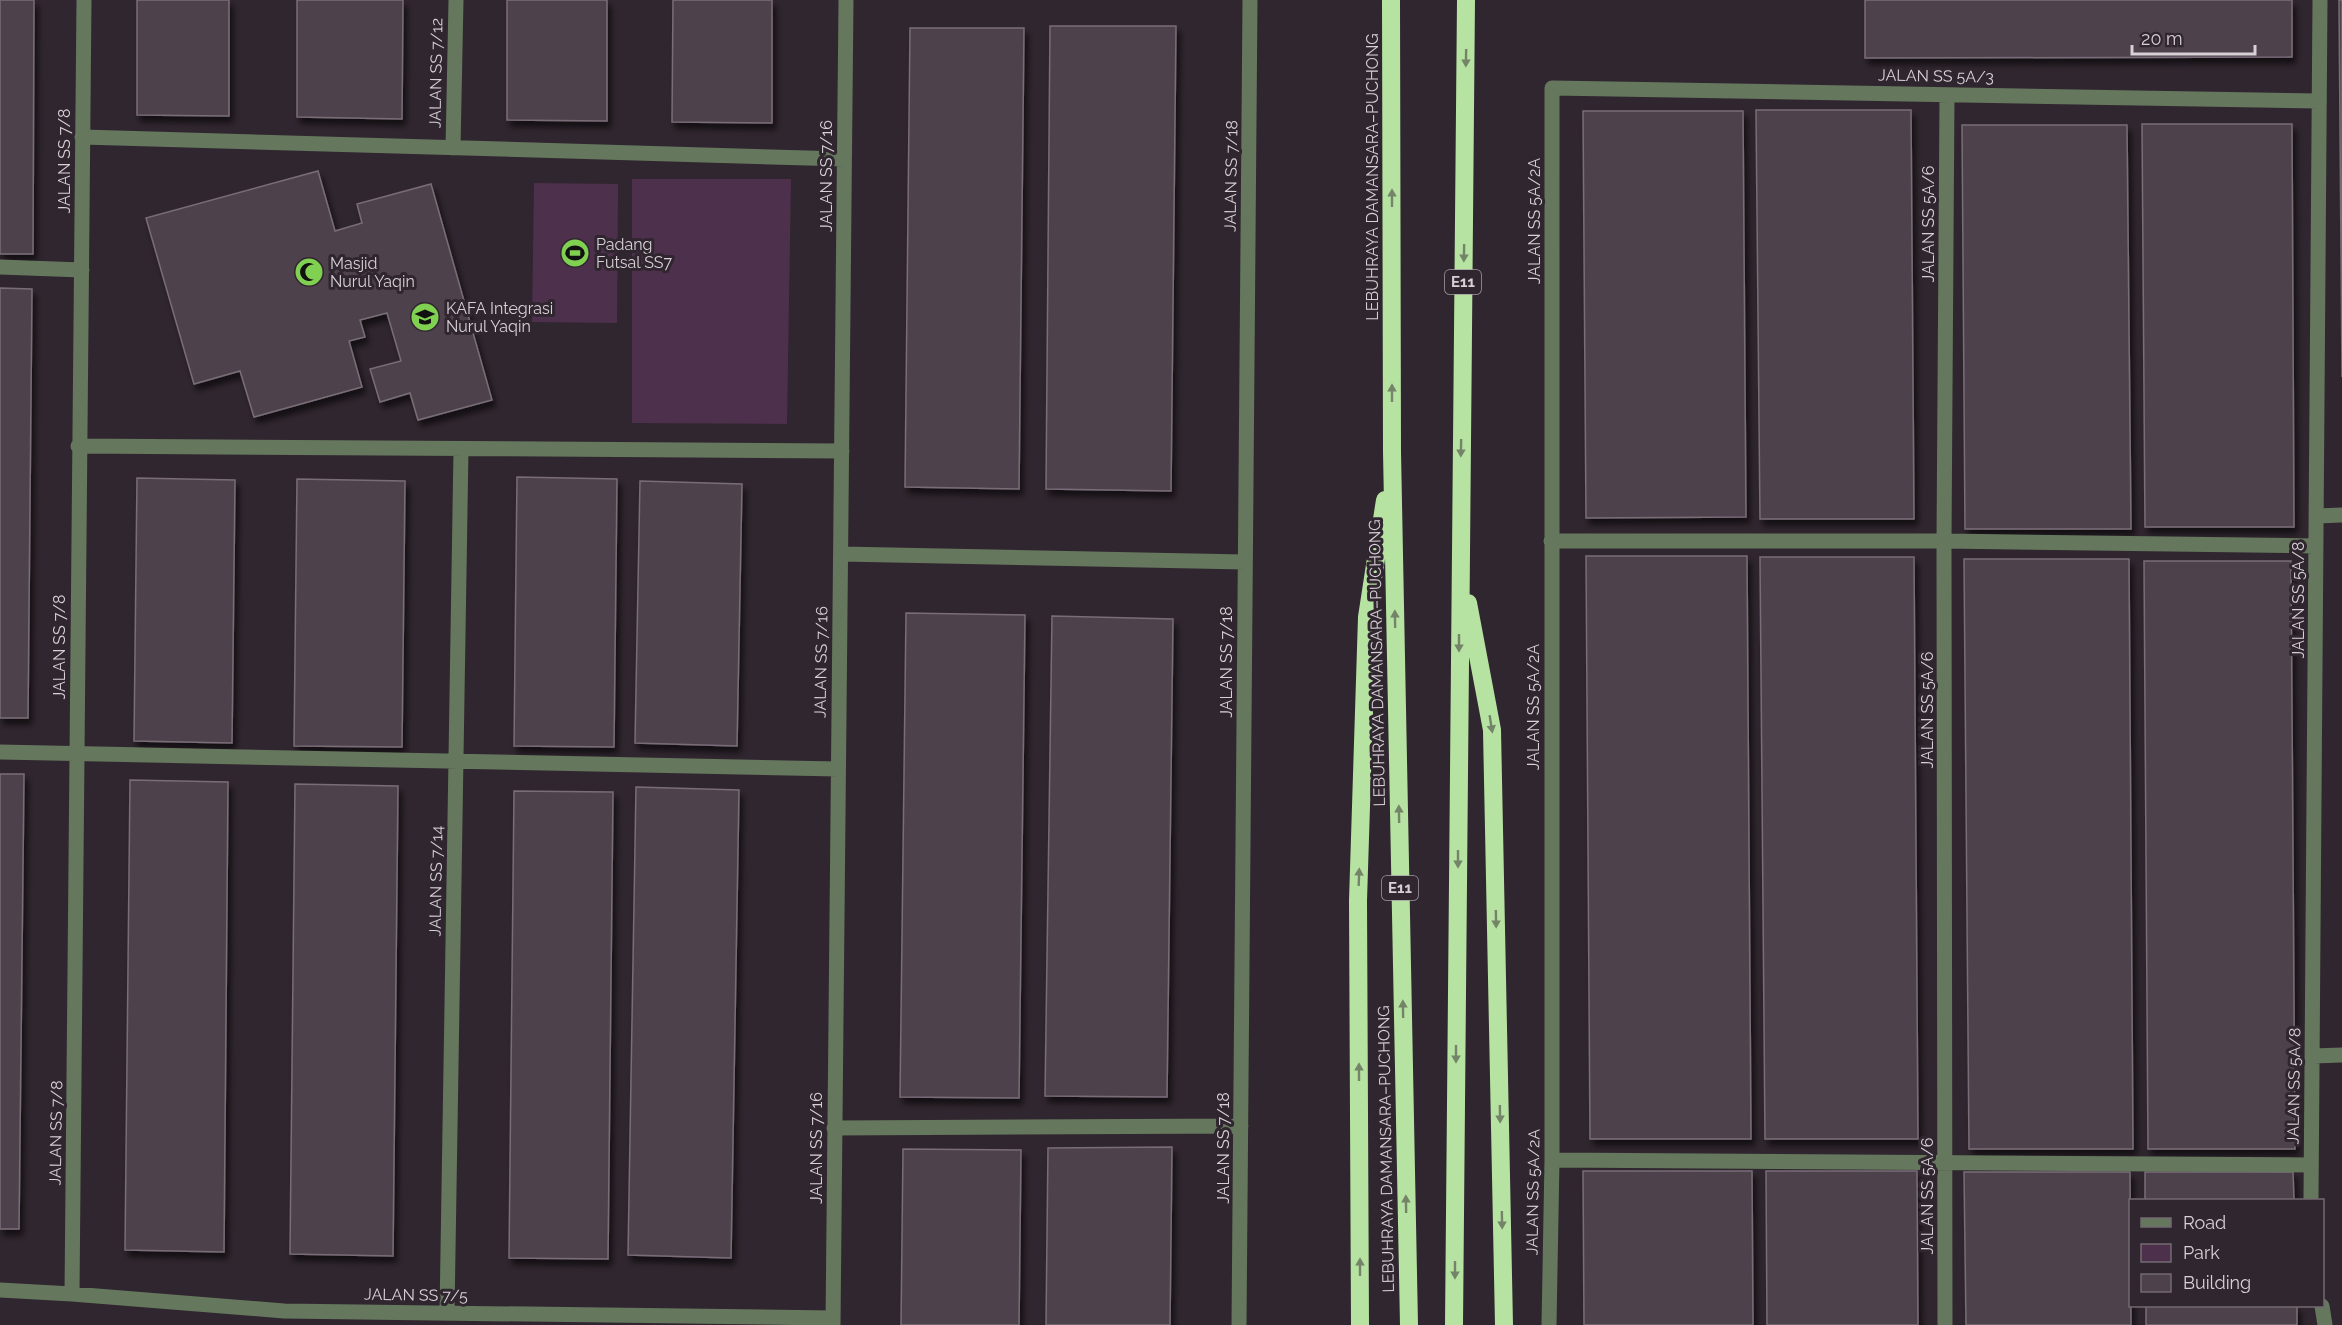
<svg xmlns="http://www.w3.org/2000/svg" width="2342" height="1325" font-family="Raleway,sans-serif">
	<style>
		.green { fill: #4d304b }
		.building { fill: #4d424c; stroke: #796d78; stroke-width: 1.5; filter: url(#shadow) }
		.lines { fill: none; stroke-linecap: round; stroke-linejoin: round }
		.minor { stroke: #65775d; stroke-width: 15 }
		.highway { stroke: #b7e3a2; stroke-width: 18 }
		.oneway { fill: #748468 }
		.labels { text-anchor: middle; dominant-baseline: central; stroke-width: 6; stroke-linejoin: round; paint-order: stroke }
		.shield { fill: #30262f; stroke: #a59da4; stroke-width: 1.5 }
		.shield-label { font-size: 15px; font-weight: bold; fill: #d7d0d6 }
		.street-label { font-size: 16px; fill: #d7d0d6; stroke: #30262f }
		.poi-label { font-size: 16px; fill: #d7d0d6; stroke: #30262f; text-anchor: start }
	</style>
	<defs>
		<filter id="shadow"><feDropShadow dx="3.5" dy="6" stdDeviation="3" flood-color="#0009"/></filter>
	</defs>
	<rect width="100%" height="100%" fill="#30262f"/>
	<path class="green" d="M632 179H791L787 424 632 423Z
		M534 183 618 184 617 323 532 322Z"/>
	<path class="building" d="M0 0H34L33 254H0Z
		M137 0H229V116L137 115Z
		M297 0H403L402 119 297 117Z
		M507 0H607V121L507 120Z
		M673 0H772V123L672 122Z
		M1865 0H2292V57L1865 58Z
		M2339 0H2342V377Z
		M1050 26H1176L1171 491 1046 489Z
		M910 28H1024L1019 489 905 487Z
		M1756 110H1911L1914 519H1760Z
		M1583 111H1743L1746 517 1586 518Z
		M2142 124H2292L2294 527H2145Z
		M1962 125H2127L2131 529H1965Z
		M318 171 335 231 362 223 357 204 431 184 492 400 418 420 410 393 380 402 370 369 401 361 387 313 360 320 365 337 349 341 362 387 254 417 240 371 194 384 146 218Z
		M0 288 32 289 28 718H0Z
		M517 477 617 479 614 747 514 746Z
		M137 478 235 480 232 743 134 741Z
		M297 479 405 481 402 747 294 746Z
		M640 481 742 484 737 746 635 743Z
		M1586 556H1747L1751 1139H1590Z
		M1760 557H1914L1918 1139H1765Z
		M1964 559H2129L2133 1149H1969Z
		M2144 561H2291L2295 1149H2148Z
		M906 613 1025 615 1019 1098 900 1097Z
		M1052 616 1173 619 1167 1097 1045 1096Z
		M0 774H24L19 1229H0Z
		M130 780 228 782 224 1252 125 1250Z
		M295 784 398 786 393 1256 290 1254Z
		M636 787 739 790 731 1258 628 1255Z
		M514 791 613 792 608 1259 509 1258Z
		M1172 1147 1170 1325H1046L1048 1148Z
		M903 1149 1021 1150 1019 1325H901Z
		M1583 1171H1752L1753 1325H1584Z
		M1766 1171H1917L1918 1325H1767Z
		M1964 1172H2130L2131 1325H1966Z
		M2145 1172H2293L2294 1200H2145Z
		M2146 1306H2297V1325H2146Z"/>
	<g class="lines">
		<path class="minor" d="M82 137 844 159
			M453 148 456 0
			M0 267 82 270
			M78 446 842 451
			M2317 516 2342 515
			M1551 541H1944L2316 546
			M841 554 1245 562
			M0 752 838 769
			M2313 1056 2342 1055
			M834 1128 1241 1126
			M1552 1160 2310 1165
			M2311 1200 2320 0
			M0 1290 72 1294 284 1311 833 1318
			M72 1294 84 0
			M2322 1306 2325 1325
			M447 1313 461 449
			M833 1325 846 0
			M1239 1325 1250 0
			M1549 1325 1552 1160V88L2319 101
			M1945 1325 1944 541 1947 95"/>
		<path class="highway" d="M1391 0 1392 452 1409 1325
			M1468 603 1492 730 1504 1325
			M1360 1325 1358 901 1367 617 1385 500
			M1454 1325 1466 0"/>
	</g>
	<defs><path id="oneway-solid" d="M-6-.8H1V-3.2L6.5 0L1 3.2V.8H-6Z" transform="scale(1.5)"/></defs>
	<g class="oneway">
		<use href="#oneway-solid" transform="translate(1466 58) rotate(91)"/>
		<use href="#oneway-solid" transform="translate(1392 198) rotate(-90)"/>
		<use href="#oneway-solid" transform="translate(1464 253) rotate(91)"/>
		<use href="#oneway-solid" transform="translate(1392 393) rotate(-90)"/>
		<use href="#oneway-solid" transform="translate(1461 448) rotate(91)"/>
		<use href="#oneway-solid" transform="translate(1395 619) rotate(-91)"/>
		<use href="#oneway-solid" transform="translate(1459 643) rotate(90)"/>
		<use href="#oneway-solid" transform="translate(1491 724) rotate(81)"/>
		<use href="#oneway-solid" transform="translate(1399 814) rotate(-91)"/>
		<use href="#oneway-solid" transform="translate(1458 859) rotate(90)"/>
		<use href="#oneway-solid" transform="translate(1359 877) rotate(-88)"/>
		<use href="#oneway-solid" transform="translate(1496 919) rotate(89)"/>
		<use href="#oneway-solid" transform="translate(1403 1009) rotate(-91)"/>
		<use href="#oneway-solid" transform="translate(1456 1054) rotate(90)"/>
		<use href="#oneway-solid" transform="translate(1359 1072) rotate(-90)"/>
		<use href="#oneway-solid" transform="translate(1500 1114) rotate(89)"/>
		<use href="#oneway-solid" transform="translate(1406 1204) rotate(-91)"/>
		<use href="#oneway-solid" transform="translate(1502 1220) rotate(89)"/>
		<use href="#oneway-solid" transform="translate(1360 1267) rotate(-90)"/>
		<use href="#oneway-solid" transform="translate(1455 1270) rotate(90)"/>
	</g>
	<defs>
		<g id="stadium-disc" transform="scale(1.5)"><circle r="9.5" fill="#80d052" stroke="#30262f"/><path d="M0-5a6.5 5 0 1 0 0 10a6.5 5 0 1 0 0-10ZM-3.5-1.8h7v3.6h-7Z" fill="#111"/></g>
		<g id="mosque-disc" transform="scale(1.5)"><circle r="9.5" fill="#80d052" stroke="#30262f"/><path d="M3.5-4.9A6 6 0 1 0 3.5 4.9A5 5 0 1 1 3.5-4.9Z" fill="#111"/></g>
		<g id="school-disc" transform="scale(1.5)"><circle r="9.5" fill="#80d052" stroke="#30262f"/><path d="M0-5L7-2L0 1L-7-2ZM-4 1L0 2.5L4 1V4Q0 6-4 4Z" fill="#111"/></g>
	</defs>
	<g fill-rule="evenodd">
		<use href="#stadium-disc" x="575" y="253"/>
		<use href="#mosque-disc" x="309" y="272"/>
		<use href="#school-disc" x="425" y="317"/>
	</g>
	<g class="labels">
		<g class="shield">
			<rect x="1445" y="270" width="36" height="24" rx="4.5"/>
			<rect x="1382" y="876" width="36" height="24" rx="4.5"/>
		</g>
		<g class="shield-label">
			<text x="1463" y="282">E11</text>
			<text x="1400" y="888">E11</text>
		</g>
		<g class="street-label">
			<text transform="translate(436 73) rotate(-89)">JALAN SS 7/12</text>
			<text transform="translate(1936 76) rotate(1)">JALAN SS 5A/3</text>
			<text transform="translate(64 161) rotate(-90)">JALAN SS 7/8</text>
			<text transform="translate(826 176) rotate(-90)">JALAN SS 7/16</text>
			<text transform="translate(1231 176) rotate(-89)">JALAN SS 7/18</text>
			<text transform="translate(1372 177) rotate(-90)">LEBUHRAYA DAMANSARA–PUCHONG</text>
			<text transform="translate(1534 221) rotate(-90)">JALAN SS 5A/2A</text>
			<text transform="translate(1928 224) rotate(-90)">JALAN SS 5A/6</text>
			<text transform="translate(2298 600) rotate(-90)">JALAN SS 5A/8</text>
			<text transform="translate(59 647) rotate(-90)">JALAN SS 7/8</text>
			<text transform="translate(821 662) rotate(-89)">JALAN SS 7/16</text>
			<text transform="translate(1226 662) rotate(-90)">JALAN SS 7/18</text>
			<text transform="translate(1377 663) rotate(-91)">LEBUHRAYA DAMANSARA–PUCHONG</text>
			<text transform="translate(1533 707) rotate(-90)">JALAN SS 5A/2A</text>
			<text transform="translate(1927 710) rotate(-90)">JALAN SS 5A/6</text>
			<text transform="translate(436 881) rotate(-89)">JALAN SS 7/14</text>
			<text transform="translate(2294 1086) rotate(-89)">JALAN SS 5A/8</text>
			<text transform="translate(56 1133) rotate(-89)">JALAN SS 7/8</text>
			<text transform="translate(816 1148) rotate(-90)">JALAN SS 7/16</text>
			<text transform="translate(1223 1148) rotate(-90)">JALAN SS 7/18</text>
			<text transform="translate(1386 1149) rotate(-91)">LEBUHRAYA DAMANSARA–PUCHONG</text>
			<text transform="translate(1533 1192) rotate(-89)">JALAN SS 5A/2A</text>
			<text transform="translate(1927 1196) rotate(-90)">JALAN SS 5A/6</text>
			<text transform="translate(416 1295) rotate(1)">JALAN SS 7/5</text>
		</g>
		<g class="poi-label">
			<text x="596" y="244">Padang<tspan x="596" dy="18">Futsal SS7</tspan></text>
			<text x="330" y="263">Masjid<tspan x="330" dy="18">Nurul Yaqin</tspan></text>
			<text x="446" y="308">KAFA Integrasi<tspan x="446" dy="18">Nurul Yaqin</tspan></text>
		</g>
	</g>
	<rect x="2129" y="1199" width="195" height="108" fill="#30262f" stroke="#736a72" stroke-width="1.5"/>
	<rect x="2141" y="1218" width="30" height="9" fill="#65775d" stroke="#736a72" stroke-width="1.5"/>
	<text x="2183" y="1229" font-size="18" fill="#d7d0d6">Road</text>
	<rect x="2141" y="1244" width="30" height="18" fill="#4d304b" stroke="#736a72" stroke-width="1.5"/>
	<text x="2183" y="1259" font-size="18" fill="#d7d0d6">Park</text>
	<rect x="2141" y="1274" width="30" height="18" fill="#4d424c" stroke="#736a72" stroke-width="1.5"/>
	<text x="2183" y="1289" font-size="18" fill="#d7d0d6">Building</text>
	<path d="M2132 45v9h123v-9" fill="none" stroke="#d7d0d6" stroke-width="3"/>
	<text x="2141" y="45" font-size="18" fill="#d7d0d6" stroke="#30262f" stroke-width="4.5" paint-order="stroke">20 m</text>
</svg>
